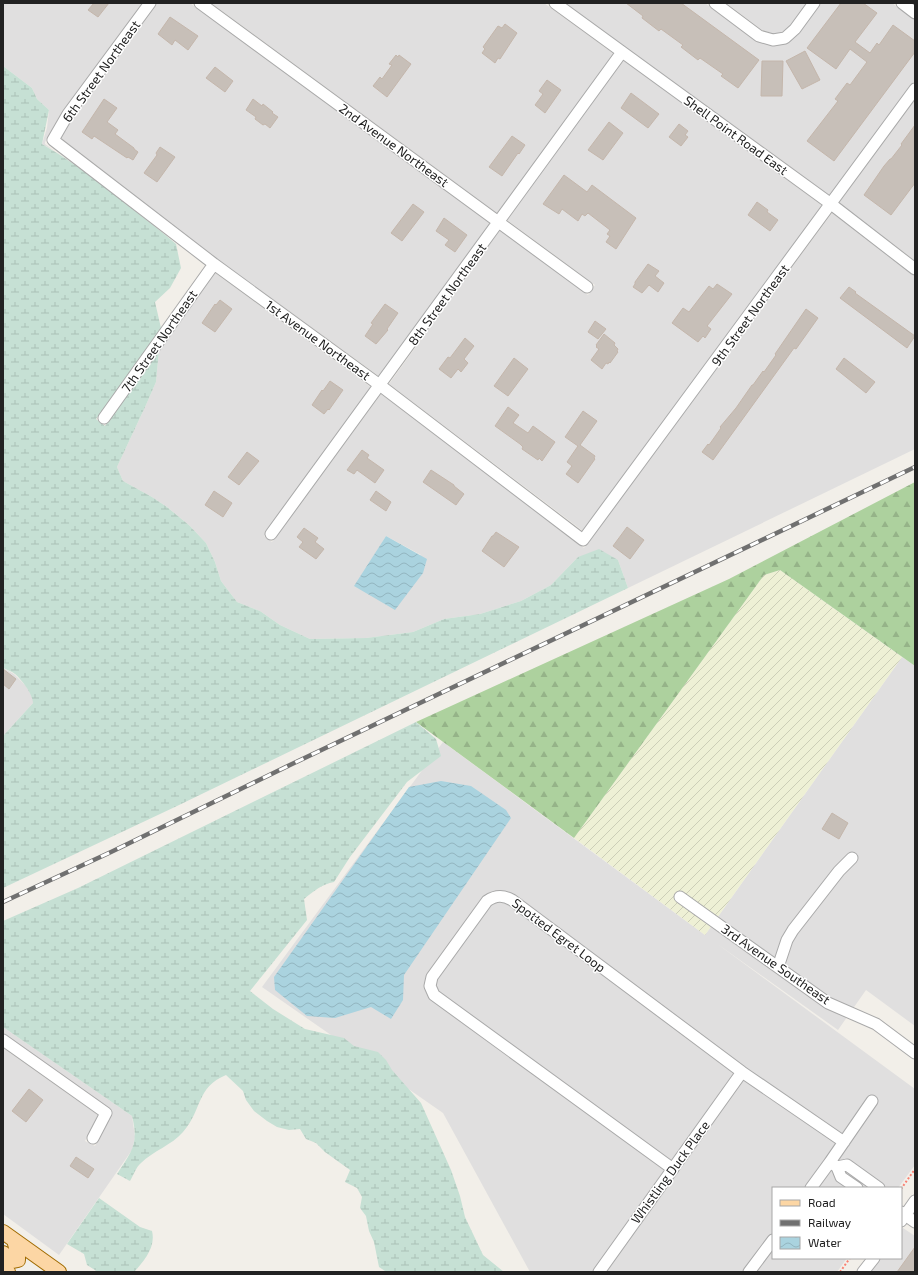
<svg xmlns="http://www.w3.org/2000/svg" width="918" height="1275" font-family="'Exo 2',sans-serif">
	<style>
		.residential { fill: #e0dfdf; fill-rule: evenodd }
		.farmland { fill: url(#farmland-furrows) }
		.forest { fill: url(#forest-firs) }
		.wetland { fill: url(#wetland-marsh) }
		.water { fill: url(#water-waves) }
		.building { fill: #c7bfb8; stroke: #c4b6ab }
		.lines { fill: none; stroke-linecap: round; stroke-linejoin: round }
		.minor-casing { stroke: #a9a9a9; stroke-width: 13 }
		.major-casing { stroke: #a06b00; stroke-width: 16 }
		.path { stroke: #fa8072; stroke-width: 2; stroke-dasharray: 2 2; stroke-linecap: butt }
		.minor { stroke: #fff; stroke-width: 11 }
		.major { stroke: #fcd6a4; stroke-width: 14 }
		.rail-casing { stroke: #707070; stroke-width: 4.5 }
		.rail { stroke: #fff; stroke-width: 3; stroke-dasharray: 9; stroke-linecap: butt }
		.labels { text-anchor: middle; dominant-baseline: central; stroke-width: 3; stroke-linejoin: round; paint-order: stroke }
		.street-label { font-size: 13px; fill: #222; stroke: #fff }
	</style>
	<defs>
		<pattern id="farmland-furrows" width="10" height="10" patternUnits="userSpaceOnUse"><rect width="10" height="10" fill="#eef0d5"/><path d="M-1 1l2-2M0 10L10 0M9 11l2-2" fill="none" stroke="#ccceb7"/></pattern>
		<pattern id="forest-firs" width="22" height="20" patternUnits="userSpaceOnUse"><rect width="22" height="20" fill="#add19e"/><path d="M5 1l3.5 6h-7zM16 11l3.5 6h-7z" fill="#95b388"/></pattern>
		<pattern id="wetland-marsh" width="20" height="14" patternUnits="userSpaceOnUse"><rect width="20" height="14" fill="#c6e0d4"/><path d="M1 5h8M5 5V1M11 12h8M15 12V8" fill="none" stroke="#aac0b6"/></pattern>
		<pattern id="water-waves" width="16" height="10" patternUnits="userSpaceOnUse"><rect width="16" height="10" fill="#aad3df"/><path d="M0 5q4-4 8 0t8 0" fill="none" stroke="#92b5bf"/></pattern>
	</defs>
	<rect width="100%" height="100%" fill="#f2efe9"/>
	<path class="residential" d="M3 3H144L63 111 45 142V144L77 167 58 153 42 144 47 128 49 110 37 99 32 88 3 66Z
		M157 3H190L491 224 380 377 217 259 61 138 72 117Z
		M211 3H544L614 54 498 214Z
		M565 3H705L755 40 773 46 785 44 798 33 821 3H892L915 20V80L830 196Z
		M726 3H807L791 25 782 32 774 34 762 30Z
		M623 60 823 206 583 531 389 384 500 230 588 295 595 285 507 220Z
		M915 99V261L839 203Z
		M832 213 915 276V449L628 588 618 560 578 557 551 585 521 601 480 614 444 619 413 632 366 638 310 639 280 625 260 611 237 602 221 581 215 562 206 543 190 526 167 507 152 497 123 481 117 467 146 405 156 382 159 350 214 272 372 388 264 536 272 542 381 394 584 548ZM386 536 421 555 355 586Z
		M902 657 915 666V1026L866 990 838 1030 716 943 915 1089V1165L898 1188H773V1258H847L837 1272H530L443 1113 262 987 443 742 705 935Z
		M3 668 14 674 26 686 33 698V703L3 736Z
		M3 1027 132 1116 135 1137 132 1150 59 1255 3 1214V1048L98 1115 85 1141 95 1146 111 1115 109 1108 3 1033Z
		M903 1228 915 1236V1272H870L881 1258H901V1230Z"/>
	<path class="farmland" d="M780 570 902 657 705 935 574 838 764 575Z"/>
	<path class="forest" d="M915 482V666L780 570 764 575 574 838 416 722 729 579Z"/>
	<path class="wetland" d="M3 66 32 88 37 99 49 110 42 144C86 169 124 203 163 233L176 244 181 268 170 288 155 302 161 328 96 419 105 426 159 350 156 382 146 405 117 467 123 481 152 497 167 507 190 526 206 543 215 562 221 581 237 602 260 611 280 625 310 639 366 638 413 632 444 619 480 614 521 601 551 585 578 557 599 549 618 560 628 588 177 806 3 888V736L33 703C33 694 21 679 15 674 11 671 7 670 3 668Z
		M416 722 436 739 441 756 407 782 350 857 334 882C322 884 314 891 304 899L307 920 250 991 273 1009 305 1029 344 1038 354 1046 378 1052 386 1060 392 1070 421 1103 451 1170 460 1196 465 1217 483 1255 504 1272 385 1271 379 1267 374 1242 369 1231 366 1216 360 1208 362 1197 357 1188 345 1182 350 1170 325 1152 316 1143 306 1139 300 1129 289 1130 277 1127 267 1121 254 1111 246 1100 243 1091 226 1075C196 1087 202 1111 183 1132 172 1145 153 1151 141 1163 136 1167 133 1176 130 1181L117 1174C132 1151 139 1144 132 1116L3 1027V921L78 888Z
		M99 1198 140 1227 152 1231C156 1247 144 1261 134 1272H98L87 1265 84 1254 67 1244Z"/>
	<path class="water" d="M386 536 427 559 423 573 395 610 354 586Z
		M441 781 471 786 506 810 511 818 404 975 403 1000 391 1019 371 1007 335 1018 307 1016 275 990 274 977 409 787Z"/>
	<path class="building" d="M94 3H109L98 17 88 10Z
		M626 3H681L759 60 738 88 721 76 723 74 700 58 698 60 681 47 683 45 661 29 659 31 642 18 643 16Z
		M841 3H863L877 13 855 42 870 53 877 43 879 45 893 25 915 41V52L834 161 807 141 838 101 835 99 847 83 850 85 867 62 850 49 836 69 807 48Z
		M170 17 198 36 188 50 175 40 172 45 158 34Z
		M505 24 517 33 500 59 498 58 495 63 482 53 485 49 483 47 498 26 502 28Z
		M805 51 820 80 802 89 786 61Z
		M396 55 398 57 399 55 411 64 387 97 373 86 380 77 382 79 392 65 389 64Z
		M762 61H783L782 96H761Z
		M215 67 233 81 225 92 206 78Z
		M547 80 561 90 545 113 535 105 543 94 539 91Z
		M631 93 659 114 648 128 621 108Z
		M104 99 117 108 107 122 118 130 115 134 134 148V149L138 152 133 160 128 157 127 158 94 136 92 139 82 132Z
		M253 99 262 106 263 104 273 112 272 113 278 117 270 128 265 124 263 125 255 119 256 117 246 110Z
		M609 122 623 133 603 160 588 150Z
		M679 124 688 131 685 135 688 137 681 146 669 137Z
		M915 125V183L891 215 864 195 884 166 890 159H891L902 145 901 144Z
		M512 136 525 145 519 154 518 153 502 176 489 167Z
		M160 147 175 157 157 182 144 173 157 155 156 153Z
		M564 175 587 192 592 185 636 218 616 249 606 242 610 236 607 234 610 230 588 213 585 216 582 214 578 221 562 209 559 214 543 204Z
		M757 202 768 210 767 212 778 220 770 231 748 215Z
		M413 204 424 212 402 241 391 233Z
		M444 218 467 235 455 252 445 245 449 240 436 231Z
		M648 264 659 271 655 276 664 283 658 292 649 285 642 293 633 287 635 284V282Z
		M717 284 732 294 707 326 711 329 705 338 703 336 698 342 672 323 683 308 689 312 709 286 713 289Z
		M849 287 856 292 855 293 915 336 907 348 840 298Z
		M220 300 232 309 215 332 202 323 215 304 216 305Z
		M385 304 398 313 387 329 388 330 376 344 365 336 373 324 371 323Z
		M806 309 818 318 796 349 794 348 713 460 702 452 708 444 709 445 721 428 720 427 736 408 752 385H753L763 371 764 372 776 355 775 354Z
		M595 321 606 329 598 339 588 332Z
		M604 334 615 343 614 345 618 349 617 351 618 352 610 363 609 362 608 364 606 363 602 369 591 360 599 349 596 347 597 346 596 345Z
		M465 338 474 346 464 359 468 363 461 372 458 369 451 378 439 369 448 357 450 358Z
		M514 358 528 369 508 396 494 386Z
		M844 358 875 382 866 393 836 369Z
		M330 381 343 390 329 410 328 409 324 414 312 405 322 390 323 391Z
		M508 407 519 415 513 423 528 433 533 426 555 442 542 461 539 458 538 460 522 449 523 447 520 444 495 426Z
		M583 411 597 421 580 445 595 456 594 458 595 459 578 483 566 474 572 466 567 462 578 446 565 437Z
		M362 450 369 455 367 458 384 470 375 483 357 470 354 474 347 470Z
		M247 452 259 461 239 485 228 477Z
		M431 470 454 485V486L464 494 456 505 423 482Z
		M214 491 232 503 223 517 205 505Z
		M376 491 391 502 386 511 370 500Z
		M627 527 644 540 630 559 613 546Z
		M304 528 318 538 315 542 324 549 316 559 299 547 303 542 297 537Z
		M496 532 519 547 504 567 482 551 492 536H493Z
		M3 669 16 679 9 689 3 684Z
		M832 813 848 823 839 839 822 829Z
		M29 1089 43 1100 26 1122 12 1111Z
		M76 1157 94 1169 88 1178 70 1166Z
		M915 1247V1272H897Z"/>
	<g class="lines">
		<g class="minor-casing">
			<path id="minor" d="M150 3 68 114 53 140 214 264 381 386 583 540 915 89
				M200 3 587 287
				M555 3 831 204 915 269
				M715 3 759 36 773 40 785 38 795 29 814 3
				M902 3 915 13
				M104 418 214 264
				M271 534 622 52
				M680 897 828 1003 876 1024 915 1053
				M778 967 787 940 793 930 839 871 852 858
				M3 1040 106 1113 93 1138
				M837 1167 830 1162 872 1101
				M673 1169 434 995 430 986 432 977 487 901C496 895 503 895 512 900L742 1072 844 1142
				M811 1188 830 1162
				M857 1188 841 1177 837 1167 847 1165 879 1188
				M901 1212 915 1222
				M901 1221 915 1201
				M599 1272 742 1072
				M749 1272 773 1240
				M863 1272 874 1258"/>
		</g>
		<g class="major-casing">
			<path id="major" d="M3 1232 59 1272
				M3 1253 13 1261 18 1260V1255L14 1240
				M3 1268 8 1272"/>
		</g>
		<path class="path" d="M901 1189 915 1169
			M840 1272 850 1258"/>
		<use href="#minor" class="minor"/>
		<use href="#major" class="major"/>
		<g class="rail-casing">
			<path id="rail" d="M3 902 111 852 292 764 915 467"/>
		</g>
		<use href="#rail" class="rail"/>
	</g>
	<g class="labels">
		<g class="street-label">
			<text transform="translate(101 71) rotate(-54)">6th Street Northeast</text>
			<text transform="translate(736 135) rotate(36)">Shell Point Road East</text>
			<text transform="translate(394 145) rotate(36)">2nd Avenue Northeast</text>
			<text transform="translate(447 294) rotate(-54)">8th Street Northeast</text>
			<text transform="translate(750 315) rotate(-54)">9th Street Northeast</text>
			<text transform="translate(318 340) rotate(36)">1st Avenue Northeast</text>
			<text transform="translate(159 341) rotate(-55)">7th Street Northeast</text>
			<text transform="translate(559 935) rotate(37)">Spotted Egret Loop</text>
			<text transform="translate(776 964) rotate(35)">3rd Avenue Southeast</text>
			<text transform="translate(670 1172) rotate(-54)">Whistling Duck Place</text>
		</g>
	</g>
	<rect width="918" height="1275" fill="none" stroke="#222222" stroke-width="8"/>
	<rect x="772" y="1187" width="130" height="72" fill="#ffffff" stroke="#a7a7a7"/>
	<rect x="780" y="1200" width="20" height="6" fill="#fcd6a4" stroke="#a7a7a7"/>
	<text x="808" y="1207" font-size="12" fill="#222222">Road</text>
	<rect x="780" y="1220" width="20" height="6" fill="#707070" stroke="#a7a7a7"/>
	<text x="808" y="1227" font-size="12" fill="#222222">Railway</text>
	<rect x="780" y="1237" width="20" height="12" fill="url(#water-waves)" stroke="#a7a7a7"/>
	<text x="808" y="1247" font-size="12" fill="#222222">Water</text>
</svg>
